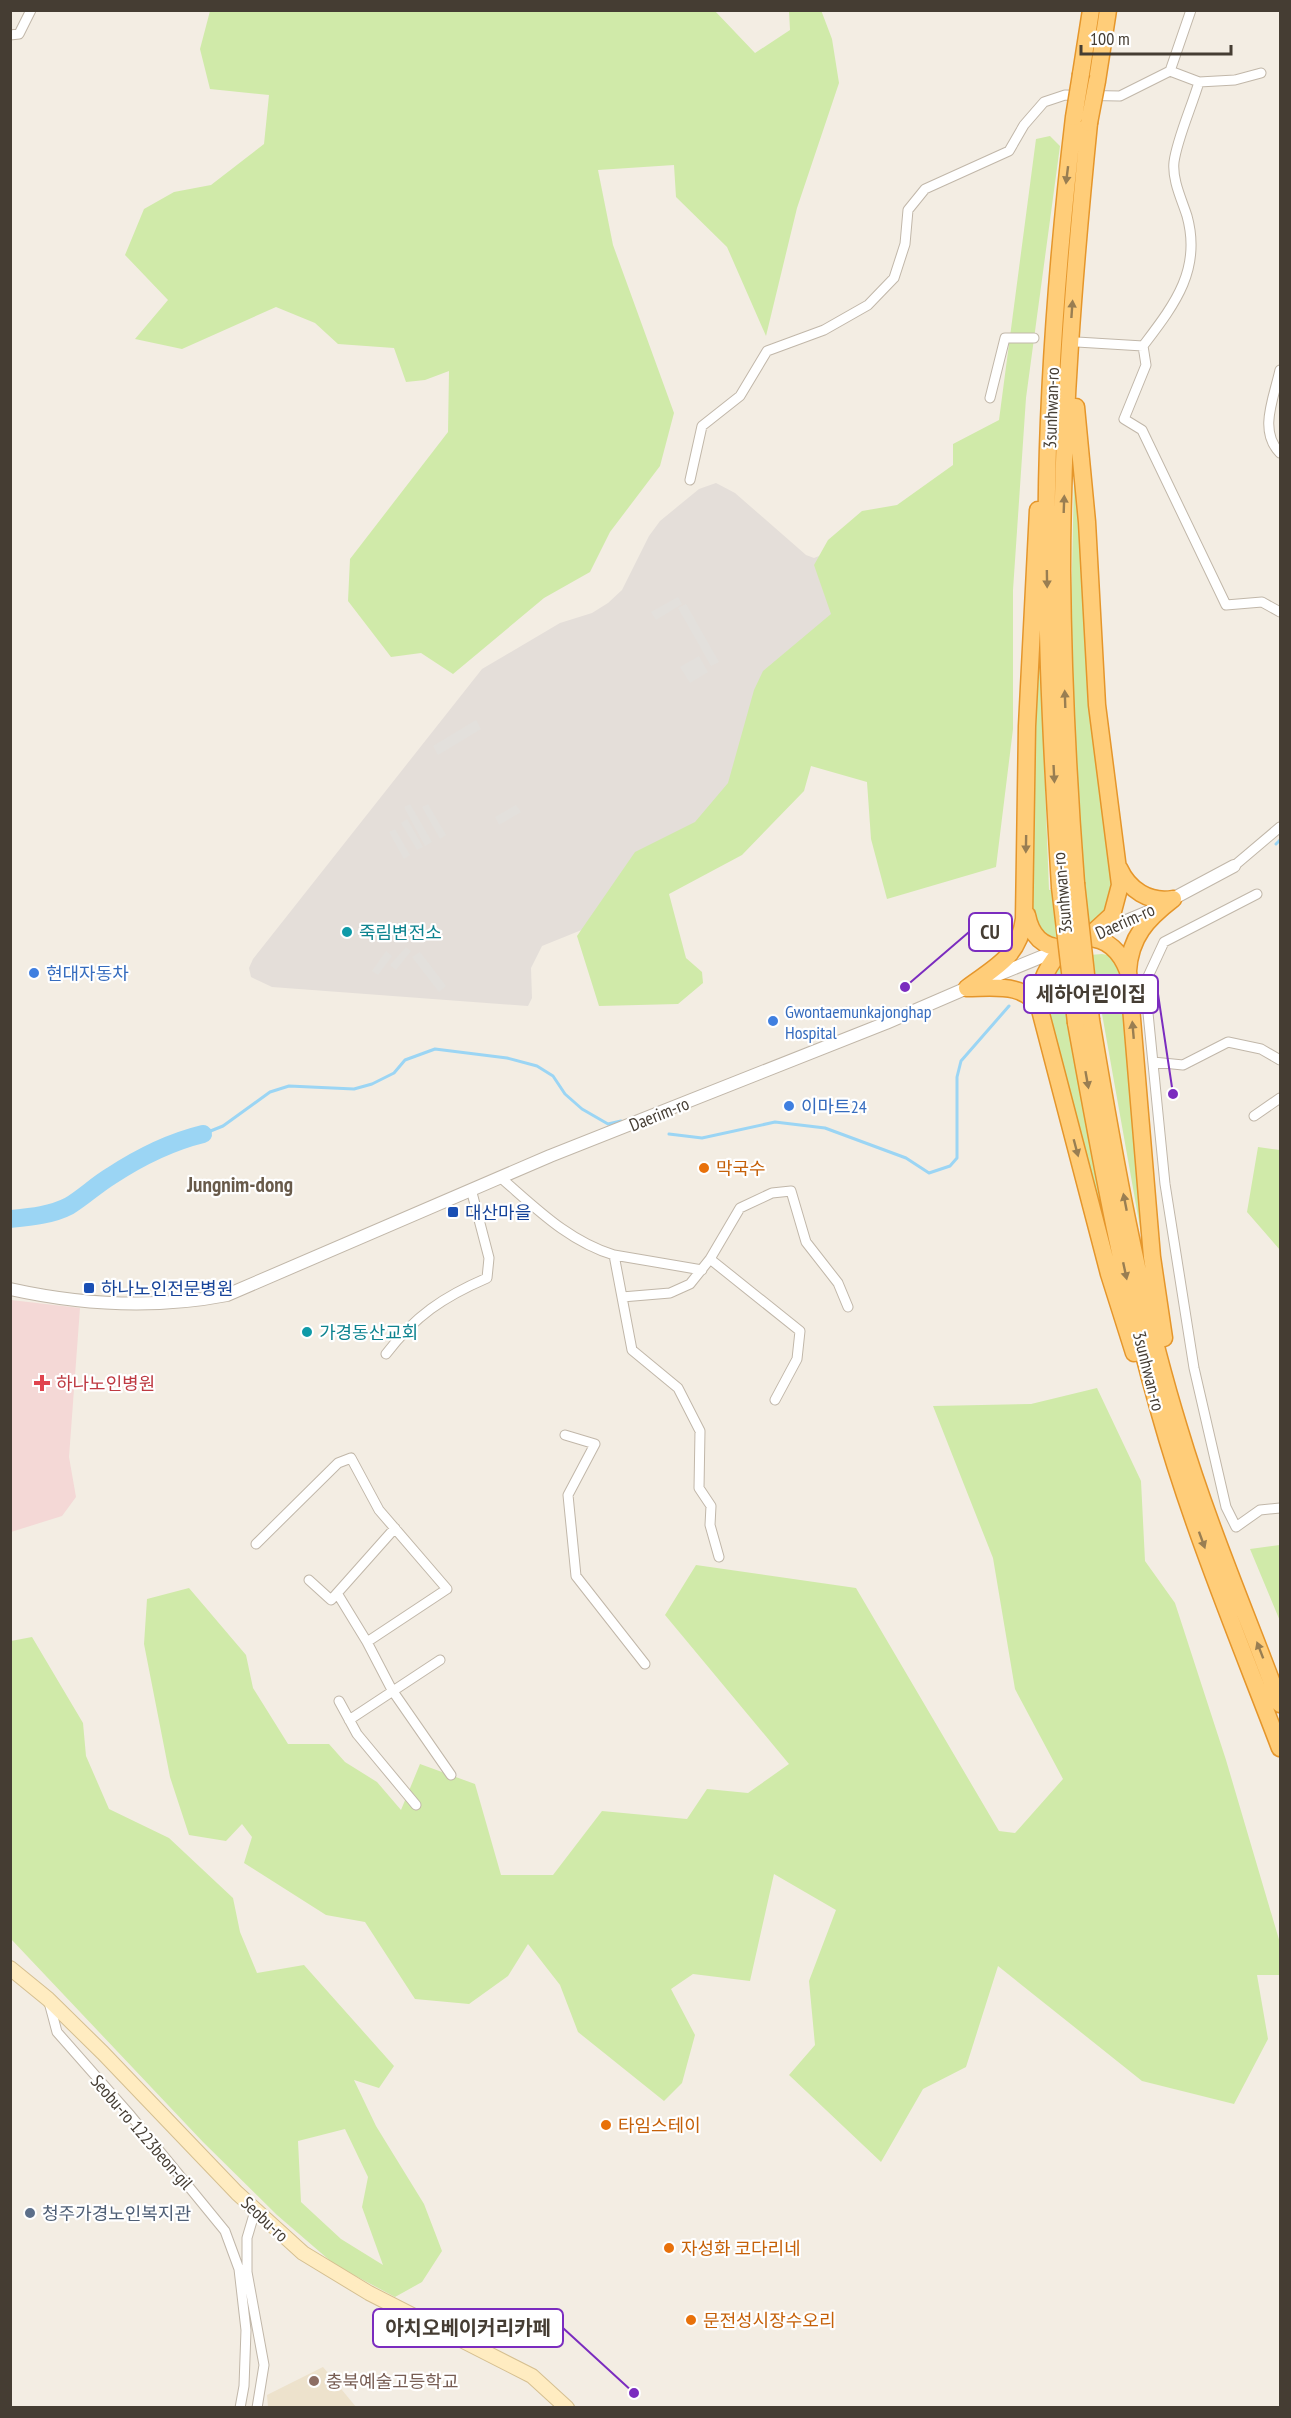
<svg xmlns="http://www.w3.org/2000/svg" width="1291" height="2418" font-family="'PT Sans Narrow','Noto Sans KR',sans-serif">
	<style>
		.industrial { fill: #e4ded9 }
		.education { fill: #ede2cc }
		.medical { fill: #f4d8d6 }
		.green { fill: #d0eaa9; fill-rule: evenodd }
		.parking { fill: #e3e0dc }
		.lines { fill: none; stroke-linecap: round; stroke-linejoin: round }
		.stream { stroke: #9bd5f4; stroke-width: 3 }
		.river { stroke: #9bd5f4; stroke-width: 18 }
		.minor-casing { stroke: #c1b7a9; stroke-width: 11 }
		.tertiary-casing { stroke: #c1b7a9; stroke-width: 14 }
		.secondary-casing { stroke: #d5bf90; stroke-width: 16 }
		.trunk-casing { stroke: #e5962b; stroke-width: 19 }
		.minor { stroke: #fff; stroke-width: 9 }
		.tertiary { stroke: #fff; stroke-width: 12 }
		.secondary { stroke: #ffecc1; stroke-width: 14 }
		.trunk { stroke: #ffcd79; stroke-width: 16 }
		.trunk-bridge-casing { stroke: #e5962b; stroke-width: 19; stroke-linecap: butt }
		.trunk-bridge { stroke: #ffcd79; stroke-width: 16 }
		.oneway { fill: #997e52 }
		.culture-dot { fill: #0f9aa8; stroke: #fff; stroke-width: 2 }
		.shop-dot { fill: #3f7fe0; stroke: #fff; stroke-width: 2 }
		.food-dot { fill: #e8710a; stroke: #fff; stroke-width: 2 }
		.transit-dot { fill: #1a4fb4; stroke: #fff; stroke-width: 2 }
		.health-dot { fill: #e0444e; stroke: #fff; stroke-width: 2 }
		.service-dot { fill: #5c6f8a; stroke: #fff; stroke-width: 2 }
		.education-dot { fill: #8d6e63; stroke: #fff; stroke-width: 2 }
		.labels { text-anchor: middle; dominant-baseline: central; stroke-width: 4.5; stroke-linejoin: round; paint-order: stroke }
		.street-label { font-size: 18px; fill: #453d33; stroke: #fff }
		.culture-label { font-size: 18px; fill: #0d838f; stroke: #fff; text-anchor: start }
		.shop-label { font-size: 18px; fill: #366cbe; stroke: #fff; text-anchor: start }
		.food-label { font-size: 18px; fill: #c56008; stroke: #fff; text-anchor: start }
		.transit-label { font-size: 18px; fill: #164399; stroke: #fff; text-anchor: start }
		.health-label { font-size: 18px; fill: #be3a42; stroke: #fff; text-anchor: start }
		.service-label { font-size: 18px; fill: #4e5e75; stroke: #fff; text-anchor: start }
		.education-label { font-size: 18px; fill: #785e54; stroke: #fff; text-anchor: start }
		.quarter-label { font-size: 21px; font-weight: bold; fill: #685a4a; stroke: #fff }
		.leader { fill: none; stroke: #7b2cbf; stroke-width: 2 }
		.callout-dot { fill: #7b2cbf; stroke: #fff; stroke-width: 2 }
		.callout { fill: #fff; stroke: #7b2cbf; stroke-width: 2 }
		.callout-label { font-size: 20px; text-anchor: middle; font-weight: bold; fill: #453d33 }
	</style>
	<rect width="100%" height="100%" fill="#f3ede3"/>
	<path class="industrial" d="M716 483 735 493 806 555 814 558 824 554 911 603 745 823 589 927 542 946 531 968 532 998 528 1006 272 987 251 977 249 968 253 959 482 669 560 623 592 613 608 603 622 590 649 536 660 521 699 489Z"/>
	<path class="education" d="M323 2367 356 2407H268L267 2395Z"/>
	<path class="medical" d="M11 1300 80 1308 69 1457 76 1497 62 1516 11 1532Z"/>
	<path class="green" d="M821 10 832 39 839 83 797 208 766 336 727 247 676 197 674 165 598 170 613 245 674 413 660 466 610 532 590 572 544 598 453 674 421 653 391 657 348 601 350 559 448 432 449 371 425 380 406 382 394 348 338 344 315 323 276 307 182 349 135 339 168 300 125 255 144 209 174 192 211 185 264 144 269 95 210 89 200 49 210 11H715L755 53 790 30 789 11Z
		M1050 136 1060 146 1026 398 1013 590V729L996 867 887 899 871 839 867 782 811 766 804 791 742 855 669 894 686 958 702 972 703 983 678 1004 599 1006 577 936 635 852 695 822 728 783 754 690 763 671 831 614 814 565 828 540 862 511 897 505 953 465V444L999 420 1036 139Z
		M1074 477H1078L1114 894 1106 911 1095 921 1049 940 1033 920 1030 883 1036 632 1043 629 1044 758 1049 890 1083 883 1073 778 1070 660Z
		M1102 954 1108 955 1120 967 1149 1278 1096 980 1063 989 1121 1290 1045 1009V997L1058 969 1090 955Z
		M1258 1147 1280 1150V1250L1247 1212Z
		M1097 1388 1141 1481 1145 1561 1175 1603 1226 1760 1280 1943V1975H1257L1268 2039 1234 2104 1142 2081 998 1966 966 2067 923 2089 881 2162 789 2075 815 2045 809 1981 836 1910 774 1874 750 1981 693 1974 671 1989 695 2035 682 2083 664 2101 578 2032 560 1985 528 1944 508 1976 469 2004 415 1999 365 1922 326 1915 244 1863 252 1837 242 1824 226 1841 189 1835 170 1777 144 1644 147 1599 189 1588 246 1655 253 1688 288 1744H329L345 1762 377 1782 401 1810 420 1764 475 1784 501 1875H553L602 1811 687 1819 707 1789 748 1793 789 1764 665 1615 696 1565 856 1588 999 1831 1015 1833 1063 1779 1015 1689 993 1558 933 1406 1031 1404Z
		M1280 1545V1621L1250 1549Z
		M32 1637 83 1723 86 1756 109 1809 169 1838 233 1898 240 1932 257 1973 304 1965 394 2066 379 2088 354 2080 376 2126 424 2204 442 2251 422 2282 395 2297 335 2265 277 2215 203 2142 11 1939V1641ZM345 2129 368 2177 362 2207 383 2265 341 2239 301 2202 298 2141Z"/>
	<path class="parking" d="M678 597 682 604 656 620 651 612Z
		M686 604 719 662 711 666 678 608Z
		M699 656 708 672 690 683 680 667Z
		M476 720 481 729 438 755 433 746Z
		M410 804 432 842 425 846 404 807Z
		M428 804 446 835 440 839 422 807Z
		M516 805 521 812 499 825 495 817Z
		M407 819 423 847 417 850 401 823Z
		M395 829 410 855 404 859 389 832Z
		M406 947 411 951 396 970 390 965Z
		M386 951 392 956 378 975 372 971Z
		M420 952 446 986 439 992 412 957Z"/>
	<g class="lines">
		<path class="stream" d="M1276 844 1280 840
			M203 1134 223 1126 270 1092 289 1086 354 1089 372 1084 394 1073 405 1060 435 1049 507 1058 537 1066 553 1076 565 1094 582 1109 608 1124 621 1121
			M669 1134 702 1138 775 1122 825 1128 906 1158 929 1173 950 1166 957 1158V1077L961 1061 1009 1006"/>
		<path class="river" d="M10 1219C30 1217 52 1215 69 1206 84 1197 96 1185 111 1176 140 1157 170 1142 203 1134"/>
		<g class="minor-casing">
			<path id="minor" d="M10 35 19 34 31 10
				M1170 71 1199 82
				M1261 73 1235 80 1199 82C1192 106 1177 139 1174 162 1172 180 1182 200 1187 216 1202 270 1174 305 1143 346L1146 365 1124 419 1142 430 1226 605 1262 602 1280 612
				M1077 342 1143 346
				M1280 370C1274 398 1258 431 1280 453
				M990 398 1005 338H1034
				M690 480 702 426 740 396 767 351 824 330 868 305 894 278 905 244 908 210 925 189 1009 151 1024 125 1044 102 1065 95 1120 96 1170 71 1191 10
				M1234 866 1280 827
				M1257 894 1164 942 1145 983 1165 1184 1194 1368 1226 1507 1236 1527 1260 1510 1280 1508
				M1153 1062 1183 1065 1228 1042 1261 1049 1280 1060
				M1254 1116 1280 1098
				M500 1177C536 1208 568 1241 614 1255L632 1350 678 1388 700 1431 699 1488 711 1506 710 1525 719 1557
				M614 1255 702 1270
				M710 1259 800 1331 797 1359 775 1400
				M622 1297 670 1293 690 1284 710 1259 740 1208 772 1193 791 1191 806 1242 838 1283 848 1307
				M386 1354C415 1316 443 1297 487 1278L489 1258 471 1189
				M565 1435 595 1444 568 1495 576 1576 645 1664
				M256 1544 338 1463 351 1458 379 1510 447 1589 367 1642 392 1690 451 1775
				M309 1580 331 1600 395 1528
				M337 1593 367 1642
				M339 1701 357 1734 416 1805
				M349 1720 440 1660
				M49 2002 57 2032 131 2116 225 2231 239 2269 246 2330 244 2386 240 2408
				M255 2211 247 2238V2272L264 2365 257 2408"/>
		</g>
		<g class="tertiary-casing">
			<path id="tertiary" d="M1095 934 1148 912 1234 866
				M990 978 1063 948
				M10 1289C82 1305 155 1309 227 1295L550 1156 886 1023 974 985"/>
		</g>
		<g class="secondary-casing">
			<path id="secondary" d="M10 1968 48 1999 103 2053 237 2193 303 2253 369 2293 532 2376 567 2408"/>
		</g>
		<g class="trunk-casing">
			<path id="trunk" d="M1081 74 1091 10
				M1097 81 1108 10
				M1076 407 1087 522 1097 705 1120 885 1112 915 1087 938
				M1119 868C1129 890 1149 903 1173 899
				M1076 883C1068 779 1063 675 1062 571 1062 421 1074 272 1089 123
				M1060 887C1054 784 1048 682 1047 579 1044 425 1056 270 1074 117
				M1027 915C1031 935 1043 949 1065 947
				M1087 938C1108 938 1121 953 1128 971
				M1065 947C1048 964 1036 985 1040 1010L1109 1274 1134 1353
				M967 988C995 967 1019 957 1024 919L1027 726 1038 510
				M967 988C994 988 1026 982 1040 1010
				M1091 1020C1114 1157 1138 1295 1179 1428 1207 1522 1246 1613 1280 1704
				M1076 1023C1100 1154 1123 1286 1160 1414 1192 1528 1238 1638 1280 1748
				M1164 1338 1152 1257 1128 971C1130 937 1147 919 1173 899"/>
		</g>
		<use href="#minor" class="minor"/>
		<use href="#tertiary" class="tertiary"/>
		<use href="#secondary" class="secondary"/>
		<use href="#trunk" class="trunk"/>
		<g class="trunk-bridge-casing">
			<path id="trunk-bridge" d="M1074 117 1081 74
				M1089 123 1097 81
				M1076 883 1091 1020
				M1060 887 1076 1023"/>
		</g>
		<use href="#trunk-bridge" class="trunk-bridge"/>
	</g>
	<defs><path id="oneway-solid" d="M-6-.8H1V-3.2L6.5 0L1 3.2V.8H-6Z" transform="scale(1.5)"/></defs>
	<g class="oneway">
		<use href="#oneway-solid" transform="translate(1067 175) rotate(97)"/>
		<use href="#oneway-solid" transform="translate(1072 309) rotate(-86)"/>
		<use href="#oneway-solid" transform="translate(1064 504) rotate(-88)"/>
		<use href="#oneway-solid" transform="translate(1047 579) rotate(89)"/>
		<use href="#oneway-solid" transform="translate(1065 699) rotate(-92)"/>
		<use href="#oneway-solid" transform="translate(1054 774) rotate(87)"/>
		<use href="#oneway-solid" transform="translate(1026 844) rotate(91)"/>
		<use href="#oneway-solid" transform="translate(1133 1030) rotate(-95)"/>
		<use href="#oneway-solid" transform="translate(1087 1080) rotate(80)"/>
		<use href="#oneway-solid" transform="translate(1076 1148) rotate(75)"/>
		<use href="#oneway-solid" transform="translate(1125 1202) rotate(-101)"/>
		<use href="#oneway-solid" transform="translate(1125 1271) rotate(78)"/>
		<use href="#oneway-solid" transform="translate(1202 1540) rotate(70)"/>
		<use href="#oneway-solid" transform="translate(1260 1650) rotate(-111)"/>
	</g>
	<g class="culture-dot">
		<circle cx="347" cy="932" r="6"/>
		<circle cx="307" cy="1332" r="6"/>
	</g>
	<g class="shop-dot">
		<circle cx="34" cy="973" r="6"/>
		<circle cx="773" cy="1021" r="6"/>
		<circle cx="789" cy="1106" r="6"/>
	</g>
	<g class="food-dot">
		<circle cx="704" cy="1168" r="6"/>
		<circle cx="606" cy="2125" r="6"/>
		<circle cx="669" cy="2248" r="6"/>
		<circle cx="691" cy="2320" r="6"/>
	</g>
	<g class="transit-dot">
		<rect x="447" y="1206" width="12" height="12" rx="3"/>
		<rect x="83" y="1282" width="12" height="12" rx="3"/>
	</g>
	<path class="health-dot" d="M39 1374h6v6h6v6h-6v6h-6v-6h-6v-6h6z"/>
	<circle class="service-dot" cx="30" cy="2213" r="6"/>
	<circle class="education-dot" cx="314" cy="2381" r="6"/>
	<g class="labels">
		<g class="street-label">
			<text transform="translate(1051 408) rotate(-88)">3sunhwan-ro</text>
			<text transform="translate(1062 893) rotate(-95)">3sunhwan-ro</text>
			<text transform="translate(1125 921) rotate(-24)">Daerim-ro</text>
			<text transform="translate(659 1114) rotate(-22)">Daerim-ro</text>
			<text transform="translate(1149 1371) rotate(76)">3sunhwan-ro</text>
			<text transform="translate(142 2132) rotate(49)">Seobu-ro 1223beon-gil</text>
			<text transform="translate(265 2219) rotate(43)">Seobu-ro</text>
		</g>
		<g class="culture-label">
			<text x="359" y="932">죽림변전소</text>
			<text x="319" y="1332">가경동산교회</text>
		</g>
		<g class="shop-label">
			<text x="46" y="973">현대자동차</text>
			<text x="785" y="1011">Gwontaemunkajonghap<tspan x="785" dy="21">Hospital</tspan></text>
			<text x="801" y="1106">이마트24</text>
		</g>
		<g class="food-label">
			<text x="716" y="1168">막국수</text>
			<text x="618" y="2125">타임스테이</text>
			<text x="681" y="2248">자성화 코다리네</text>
			<text x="703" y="2320">문전성시장수오리</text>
		</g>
		<g class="transit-label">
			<text x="465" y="1212">대산마을</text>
			<text x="101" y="1288">하나노인전문병원</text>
		</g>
		<g class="health-label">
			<text x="56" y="1383">하나노인병원</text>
		</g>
		<g class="service-label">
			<text x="42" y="2213">청주가경노인복지관</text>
		</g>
		<g class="education-label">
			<text x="326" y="2381">충북예술고등학교</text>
		</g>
		<g class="quarter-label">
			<text x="240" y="1184">Jungnim-dong</text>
		</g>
	</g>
	<path class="leader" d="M905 987L969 932M1173 1094L1158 994M634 2393L563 2328"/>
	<g class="callout-dot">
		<circle cx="905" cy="987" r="6"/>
		<circle cx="1173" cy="1094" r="6"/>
		<circle cx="634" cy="2393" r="6"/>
	</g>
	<g class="callout">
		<rect x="969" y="913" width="43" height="38" rx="6"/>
		<rect x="1024" y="975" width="134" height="38" rx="6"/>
		<rect x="373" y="2309" width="190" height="38" rx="6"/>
	</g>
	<g class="callout-label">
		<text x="990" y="939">CU</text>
		<text x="1091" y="1001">세하어린이집</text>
		<text x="468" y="2335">아치오베이커리카페</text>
	</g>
	<rect width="1291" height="2418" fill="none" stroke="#453d33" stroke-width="24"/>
	<path d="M1081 45v9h150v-9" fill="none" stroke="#453d33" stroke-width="3"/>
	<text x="1090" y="45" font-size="18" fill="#453d33" stroke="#ffffff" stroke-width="4.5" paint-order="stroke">100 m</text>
</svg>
